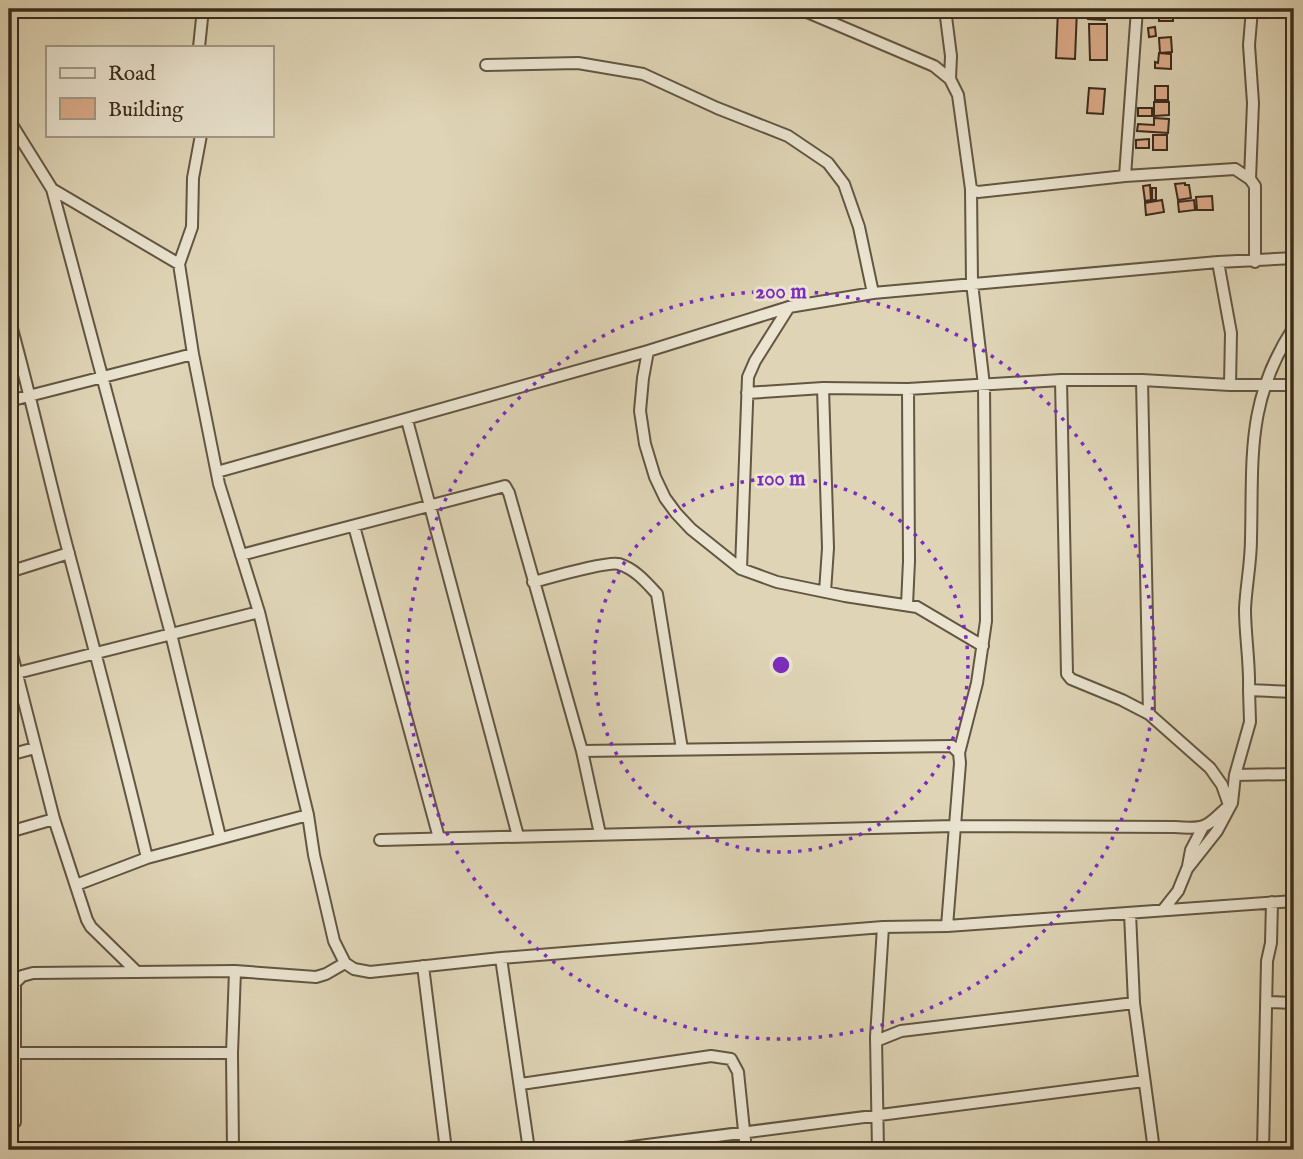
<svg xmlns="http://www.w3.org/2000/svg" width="1303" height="1159" font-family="'IM FELL English',serif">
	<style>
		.building { fill: #dead8c; stroke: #3a2c1c; stroke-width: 2 }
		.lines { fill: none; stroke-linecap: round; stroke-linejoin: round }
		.minor-casing { stroke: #635642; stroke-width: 14 }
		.minor { stroke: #eae4d0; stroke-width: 10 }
		.ring { fill: none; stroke: #7b2cbf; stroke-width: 3.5; stroke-dasharray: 3.5 7 }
		.centre { fill: #7b2cbf; stroke: #eae4d0; stroke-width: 3.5 }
		.ring-label { font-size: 21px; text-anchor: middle; font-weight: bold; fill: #7b2cbf; stroke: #eae4d0; stroke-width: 6; stroke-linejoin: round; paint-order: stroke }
	</style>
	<rect width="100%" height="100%" fill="#dfd5b6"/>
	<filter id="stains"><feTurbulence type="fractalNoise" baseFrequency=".00286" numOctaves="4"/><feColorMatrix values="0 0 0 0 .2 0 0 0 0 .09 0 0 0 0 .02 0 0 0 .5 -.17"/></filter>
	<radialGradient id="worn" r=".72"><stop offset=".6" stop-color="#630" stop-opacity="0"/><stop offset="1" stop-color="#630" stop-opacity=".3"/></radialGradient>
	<path class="building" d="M1058 9H1077L1075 59 1056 58Z
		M1089 9H1106L1105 20 1088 19Z
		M1159 9H1173V21H1159Z
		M1089 24H1107V60H1090Z
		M1155 27 1156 36 1149 37 1148 28Z
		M1171 37 1172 52 1160 53 1159 38Z
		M1159 53 1171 54V69L1155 68V62L1158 63Z
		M1155 86H1168V100H1155Z
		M1089 88 1105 89 1103 114 1087 113Z
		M1154 102H1169V115L1154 116Z
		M1138 108H1152V116H1138Z
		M1154 118 1169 119 1168 133 1137 131 1138 124 1154 125Z
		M1153 135H1167V150H1153Z
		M1149 139V148H1136V140Z
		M1185 183V185H1189L1191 198 1178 200 1175 184Z
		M1150 185 1151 200 1145 201 1143 186Z
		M1152 188H1156V200H1152Z
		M1212 196 1213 210H1197L1196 197Z
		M1162 200 1164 212 1146 215 1145 203Z
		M1194 200 1195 210 1179 212 1178 202Z"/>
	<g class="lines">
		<g class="minor-casing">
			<path id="minor" d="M800 9 934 66 950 79 958 95 971 189 972 283 984 385 986 621 977 683 959 753
				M945 9 951 56 950 79
				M1267 9H1285
				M199 47 203 9
				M486 65 578 63 643 74 717 108 788 136 828 163 844 184 859 227 873 293
				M9 120 52 189 179 264
				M201 135 193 178 192 227 179 264 193 354 219 484 259 612 308 815 314 855 334 941 345 963 354 969 370 972 501 958 883 927 947 926 1294 901
				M1125 176 1137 9
				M1250 179 1253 103 1249 45 1252 9
				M52 189 171 634 220 837
				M971 189 978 192 1125 176 1235 169 1250 179 1255 186V262
				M1218 262 1231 333 1230 385
				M9 318C31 396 48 476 69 554 96 655 123 756 147 858
				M648 351 643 378 640 411 645 444 655 477 665 498 676 513 691 529 741 569 777 582 845 596 917 607 983 646
				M1061 380 1067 674 1071 679 1122 700 1149 714 1210 768 1222 785 1229 805
				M1142 380 1149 714
				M823 388 828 548 825 592
				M747 393 823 388 908 389 1061 380H1142L1230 385H1294
				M9 401 193 354
				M407 420 518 836
				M217 472 648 351 789 307 873 293 1218 262 1294 258
				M354 526 439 838
				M241 555 505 486 509 493 582 751 600 834
				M741 569 748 377 755 361 789 307
				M9 572 69 553
				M533 582C549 578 607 561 619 564 635 569 646 582 657 594L682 749
				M907 605 909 561 908 389
				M9 643 54 819 87 920 91 927 136 971
				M9 675 259 612
				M1249 690C1250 663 1245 636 1245 609 1246 586 1251 563 1251 539 1253 456 1246 400 1294 327
				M582 751 952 746 959 753 960 763 947 926
				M9 755 35 748
				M1235 775 1294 774
				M9 832 54 819
				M380 840 954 826 1175 827C1211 830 1206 825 1232 803
				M1188 866 1191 850 1203 827
				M76 885 147 858 308 815
				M1163 910 1178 891 1187 869 1217 831 1232 803 1235 775 1250 722 1249 690 1294 692
				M1130 913 1134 1003 1154 1150
				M501 958 529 1150
				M423 966 446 1150
				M1268 1002 1294 1003
				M876 1041 901 1031 1134 1003
				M14 1053H232
				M521 1084 711 1056 731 1059 738 1072 746 1150
				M15 1122V983L22 976 33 973 235 971 316 977 326 974 345 963
				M233 1150 232 1053 235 971
				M608 1150 1144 1081
				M878 1150 876 1037 883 927
				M1263 1150 1267 961 1271 943 1272 902"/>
		</g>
		<use href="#minor" class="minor"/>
	</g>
	<g class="ring">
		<circle cx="781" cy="665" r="187"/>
		<circle cx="781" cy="665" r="374"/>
	</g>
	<circle cx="781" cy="665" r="10" class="centre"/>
	<g class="ring-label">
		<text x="781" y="298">200 m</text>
		<text x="781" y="485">100 m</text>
	</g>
	<rect width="1303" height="1159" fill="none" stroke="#dfd5b6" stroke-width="35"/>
	<rect x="10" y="10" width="1282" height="1138" fill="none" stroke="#3a2c1c" stroke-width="3.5"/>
	<rect x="18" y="18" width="1268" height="1124" fill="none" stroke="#3a2c1c" stroke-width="2"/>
	<rect x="46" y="46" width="228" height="91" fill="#eae4d0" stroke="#a49a88" stroke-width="2"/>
	<rect x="60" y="68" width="35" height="10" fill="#eae4d0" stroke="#a49a88" stroke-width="2"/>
	<text x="108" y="80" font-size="21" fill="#3a2c1c">Road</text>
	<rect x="60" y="98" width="35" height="21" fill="#dead8c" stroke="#a49a88" stroke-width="2"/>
	<text x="108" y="116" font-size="21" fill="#3a2c1c">Building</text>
	<rect width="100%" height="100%" filter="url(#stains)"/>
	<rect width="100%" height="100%" fill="url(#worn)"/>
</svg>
